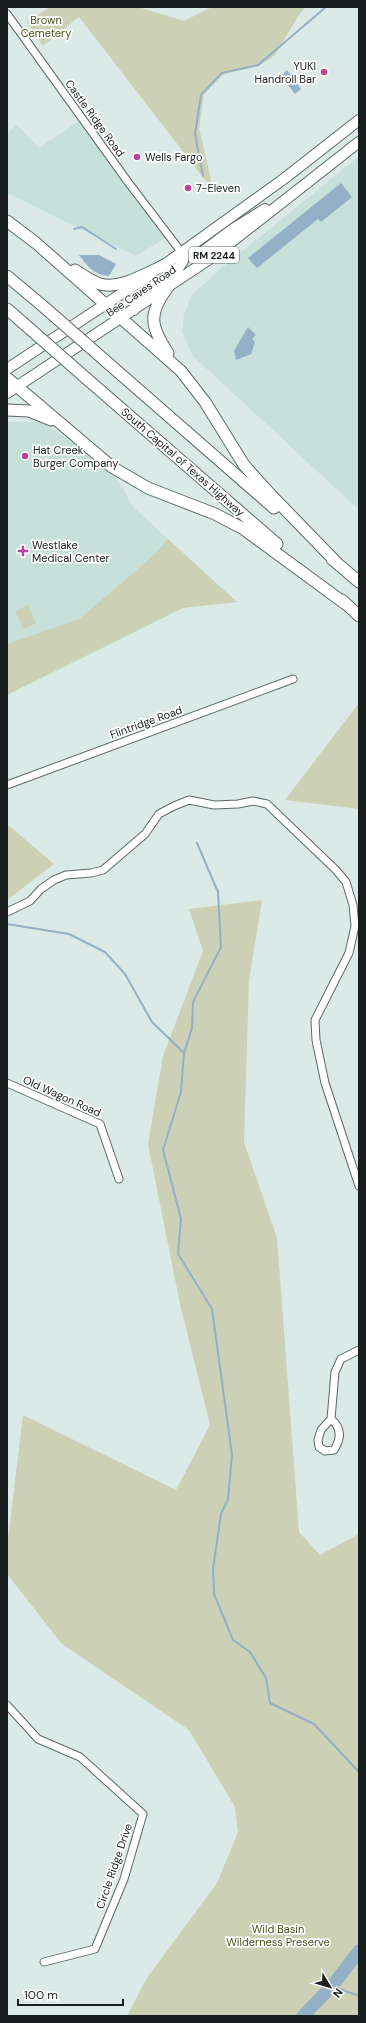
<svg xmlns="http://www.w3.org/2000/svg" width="366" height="2023" font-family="'DM Sans',sans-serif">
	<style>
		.built { fill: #c7e0d9 }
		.green { fill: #ccd0b5 }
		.water { fill: #94b0c6 }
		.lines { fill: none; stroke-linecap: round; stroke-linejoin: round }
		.stream { stroke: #94b0c6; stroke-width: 2 }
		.river { stroke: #94b0c6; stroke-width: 13 }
		.minor-casing { stroke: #5c6a67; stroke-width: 9 }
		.primary-casing { stroke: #5c6a67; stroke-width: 12 }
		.trunk-casing { stroke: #5c6a67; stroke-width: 13 }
		.minor { stroke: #fff; stroke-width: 7 }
		.primary { stroke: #fff; stroke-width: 10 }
		.trunk { stroke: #fff; stroke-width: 11 }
		.trunk-bridge-casing { stroke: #5c6a67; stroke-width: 13; stroke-linecap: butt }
		.trunk-bridge { stroke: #fff; stroke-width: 11 }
		.poi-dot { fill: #bb449b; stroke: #fff; stroke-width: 1.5 }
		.labels { text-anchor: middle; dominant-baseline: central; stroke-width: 3.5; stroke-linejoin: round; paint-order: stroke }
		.shield { fill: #fff; stroke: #5e6262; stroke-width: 1 }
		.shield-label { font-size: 10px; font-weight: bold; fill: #191f1e }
		.park-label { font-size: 11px; fill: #4c521e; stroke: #fff }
		.poi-label { font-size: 11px; fill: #191f1e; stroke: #fff; text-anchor: start }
		.street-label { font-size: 11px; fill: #191f1e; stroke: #fff }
	</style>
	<rect width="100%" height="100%" fill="#dbeae6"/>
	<path class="built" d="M82 119 170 235 136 256 7 193V134L17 125 39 148Z
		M359 156V510L193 356 182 332 184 314 192 295 218 271Z
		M7 422H40L75 444 116 477 134 508 168 539 155 554 79 619 7 644Z"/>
	<path class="green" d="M50 7H138L184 21 212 7H306L299 15 275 55 259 66 223 74 204 94 199 128 211 179 209 185 79 17 43 46 27 22Z
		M168 539 237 602 183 608 7 695V644L79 619 155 554Z
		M28 605 36 623 24 629 15 611Z
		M359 703V809L285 800 352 712Z
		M7 824 54 864 7 900Z
		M262 900 249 981 244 1142 277 1238 299 1532 320 1555 359 1534V2016H127L147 1978 217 1883 238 1832 235 1807 189 1730 62 1644 7 1574V1547L23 1415 176 1490 210 1425 180 1304 148 1144 163 1056 203 951 189 909Z"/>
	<path class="water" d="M287 70 301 89 295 94 281 76Z
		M341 183 352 197 321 222 318 219 257 268 248 258Z
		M79 255H99L116 264 109 276C94 275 88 267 79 255Z
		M248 327 256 335 252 339 255 342 251 354 236 360 234 351Z"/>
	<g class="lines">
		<path class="stream" d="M203 176 195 134 201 95 222 73 258 65 326 7
			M74 229 82 227 116 249
			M197 843 218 892 221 947 193 1002 192 1028 184 1053 181 1092 163 1150 181 1219 178 1254 212 1309 232 1455 228 1499 221 1514 213 1569 214 1594 233 1640 250 1652 266 1678 270 1703 314 1724 359 1772
			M7 924 69 934 105 952 125 974 152 1022 184 1053
			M332 1986 359 1996"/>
		<path class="river" d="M303 2016 332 1986 359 1951"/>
		<g class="minor-casing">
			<path id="minor" d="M7 14 128 182 182 253
				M7 785 293 679
				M7 912 30 901 41 889 54 880 66 875 91 873 103 870 145 834 159 814 174 806 189 800 214 805 238 804 253 801 267 804 336 870 346 882 353 905 355 926 349 953 315 1020 316 1040 325 1083 359 1186
				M7 1083 100 1124 119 1179
				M331 1419C342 1428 341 1439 334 1450L325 1451 319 1447 318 1440 321 1430 331 1419 335 1372 341 1359 359 1350
				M7 1705 38 1739 80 1757 143 1814 124 1879 95 1949 44 1962"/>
		</g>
		<g class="primary-casing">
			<path id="primary" d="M182 253 192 256 198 255 233 229 265 209
				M160 268 285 178 359 120
				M134 310C141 287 163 282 179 267L183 261 182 253
				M7 369 147 277
				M7 393 211 258 359 142"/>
		</g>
		<g class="trunk-casing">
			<path id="trunk" d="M7 221 36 243 181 371 205 402 244 465 271 495 338 564
				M75 270C83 275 91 281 100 284 121 290 148 272 167 264
				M7 276 44 307
				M168 287C148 314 150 326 168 353
				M7 309 22 322
				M109 364 274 508
				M7 378 112 467 148 488 215 514 242 528 347 605
				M87 379 277 544
				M7 410 29 411 51 420
				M332 559 359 582
				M342 600 359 616"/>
		</g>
		<use href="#minor" class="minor"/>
		<use href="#primary" class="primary"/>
		<use href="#trunk" class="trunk"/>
		<g class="trunk-bridge-casing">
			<path id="trunk-bridge" d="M44 307 109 364
				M22 322 87 379"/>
		</g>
		<use href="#trunk-bridge" class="trunk-bridge"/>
	</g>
	<g class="poi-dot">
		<circle cx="324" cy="72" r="4"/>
		<circle cx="137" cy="157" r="4"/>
		<circle cx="188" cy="188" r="4"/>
		<circle cx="25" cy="456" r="4"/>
		<path d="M21 545h4v4h4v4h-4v4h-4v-4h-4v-4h4z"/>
	</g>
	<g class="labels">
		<rect class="shield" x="189" y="247" width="50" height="16" rx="3"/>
		<g class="shield-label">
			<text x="214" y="255">RM 2244</text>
		</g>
		<g class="park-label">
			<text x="46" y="20">Brown<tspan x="46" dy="13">Cemetery</tspan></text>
			<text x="278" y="1929">Wild Basin<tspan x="278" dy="13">Wilderness Preserve</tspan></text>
		</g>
		<g class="poi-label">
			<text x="316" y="66" text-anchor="end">YUKI<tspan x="316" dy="13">Handroll Bar</tspan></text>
			<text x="145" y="157">Wells Fargo</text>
			<text x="196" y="188">7-Eleven</text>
			<text x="33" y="450">Hat Creek<tspan x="33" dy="13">Burger Company</tspan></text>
			<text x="32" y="545">Westlake<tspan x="32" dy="13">Medical Center</tspan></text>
		</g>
		<g class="street-label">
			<text transform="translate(95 118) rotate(54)">Castle Ridge Road</text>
			<text transform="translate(141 291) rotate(-34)">Bee Caves Road</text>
			<text transform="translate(183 462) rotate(41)">South Capital of Texas Highway</text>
			<text transform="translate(146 722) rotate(-20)">Flintridge Road</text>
			<text transform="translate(62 1096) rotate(24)">Old Wagon Road</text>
			<text transform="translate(114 1866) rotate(-71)">Circle Ridge Drive</text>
		</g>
	</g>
	<rect width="366" height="2023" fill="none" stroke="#191f1e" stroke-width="16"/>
	<g transform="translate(330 1987) rotate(128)" stroke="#ffffff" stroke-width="3" paint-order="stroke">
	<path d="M0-3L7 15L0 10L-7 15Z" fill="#191f1e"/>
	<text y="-6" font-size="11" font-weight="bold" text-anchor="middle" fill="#191f1e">N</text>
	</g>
	<path d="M18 1999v6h105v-6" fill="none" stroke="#191f1e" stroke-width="2"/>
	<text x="24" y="1999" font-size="12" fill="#191f1e" stroke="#ffffff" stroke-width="3" paint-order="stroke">100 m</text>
</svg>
